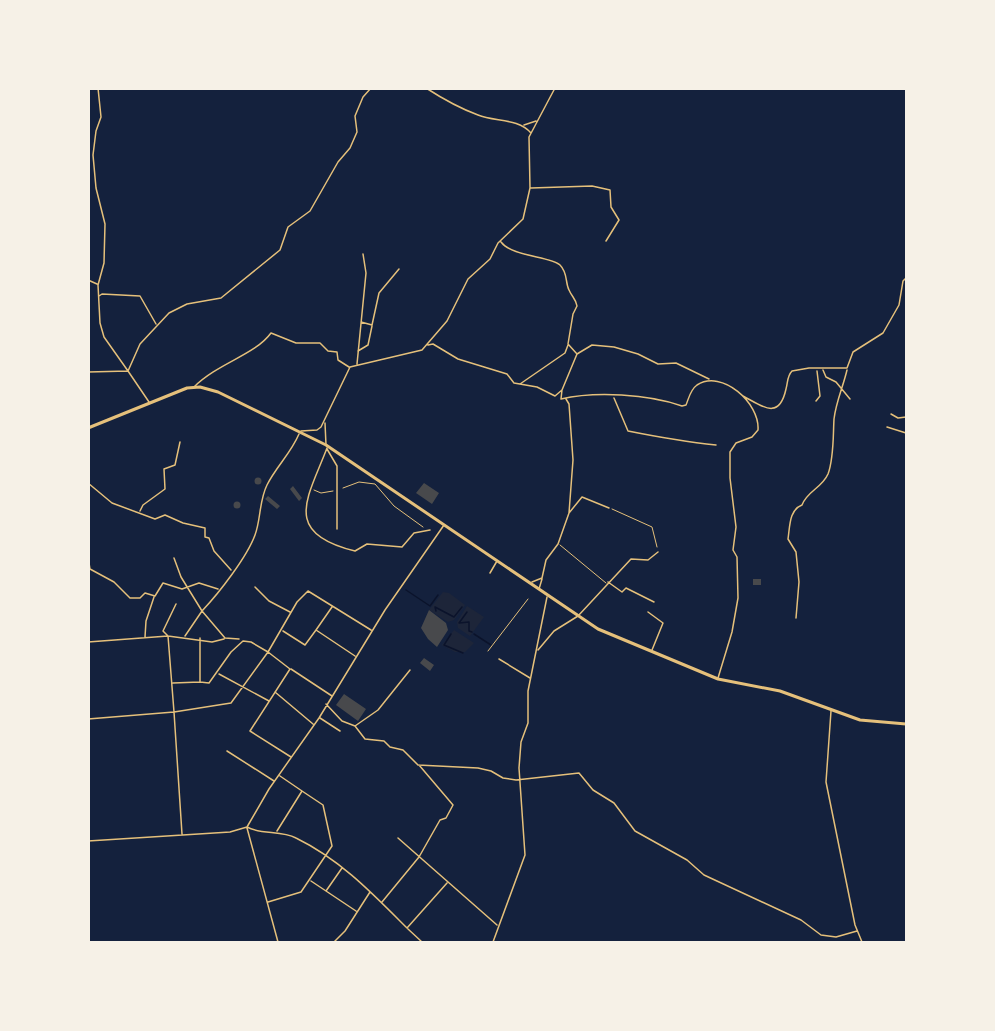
<svg xmlns="http://www.w3.org/2000/svg" width="995" height="1031" font-family="'PT Sans',sans-serif">
	<style>
		.green { fill: #1d2539 }
		.lines { fill: none; stroke-linecap: round; stroke-linejoin: round }
		.stream { stroke: #0b132b; stroke-width: 1.5 }
		.building { fill: #48494c }
		.path { stroke: #e5c07b; stroke-width: 1 }
		.service { stroke: #e5c07b; stroke-width: 1 }
		.minor { stroke: #e5c07b; stroke-width: 1.5 }
		.primary { stroke: #e5c07b; stroke-width: 3 }
	</style>
	<rect width="100%" height="100%" fill="#14213d"/>
	<path class="green" d="M443 592 449 593 465 605 454 620 448 622 429 610Z
		M467 606 484 617 470 636 458 628 457 622Z
		M454 630 474 643 465 652H455L442 645Z"/>
	<g class="lines">
		<path class="stream" d="M406 590 430 606 438 595
			M436 611 435 607 454 617 462 607
			M467 612 459 623 469 622V631L472 632
			M451 634 444 645 463 653
			M474 634 491 645"/>
	</g>
	<path class="building" d="M254.5 481a3.5 3.5 0 1 1 7 0a3.5 3.5 0 1 1-7 0Z
		M424 483 439 493 432 504 416 493Z
		M293 486 302 498 299 501 290 489Z
		M268 496 280 506 277 509 265 499Z
		M233.5 505a3.5 3.5 0 1 1 7 0a3.5 3.5 0 1 1-7 0Z
		M753 579H761V585H753Z
		M429 610 446 623 448 630 437 647 428 639 421 628Z
		M424 658 434 665 430 671 420 663Z
		M344 694 366 709 358 721 336 705Z"/>
	<g class="lines">
		<path class="path" d="M343 488 359 482 375 484 394 506 423 527
			M314 490 321 493 333 491
			M612 509 652 527 657 547"/>
		<path class="service" d="M560 545 606 583
			M488 651 528 599"/>
		<path class="minor" d="M98 88 101 117 96 131 93 155 96 188 105 224 104 263 98 285 100 323 104 337 128 371 140 344 169 313 187 304 221 298 280 250 288 227 310 211 338 162 350 148 357 132 355 116 363 97 371 88
			M426 88C443 99 459 108 478 115 495 122 518 118 531 133
			M524 125 536 121
			M531 188 592 186 610 190 611 207 619 220 606 241
			M501 242C512 257 551 256 560 265 568 273 565 282 569 290 572 297 576 299 577 306L573 314 568 344 577 354 562 390 561 399
			M88 280 97 284
			M99 296 102 294 140 296 156 324
			M361 322 372 325 379 293 399 269
			M428 345 433 344 458 359 507 374 514 383 537 387 555 396 562 390
			M358 351 368 345 372 326
			M577 354 592 345 614 347 638 354 658 364 676 363 709 379
			M357 364 366 273 363 254
			M823 370 826 377 836 382 850 399
			M88 372 128 371 149 402
			M520 384 565 353 568 345
			M194 387C218 363 255 355 271 333L296 343H320L328 351 337 352 338 360 349 367
			M743 396C762 406 779 421 786 389 788 382 787 376 792 371L809 368H847L853 352 883 333 899 305 903 281 906 278
			M614 398 628 431C658 437 687 442 716 445
			M561 399C595 391 648 394 682 406L686 405C689 398 690 390 697 385 722 369 760 403 758 430L752 437 736 443 730 452V478L736 527 733 550 737 557 738 598 732 632 718 678
			M816 401 820 396 817 371
			M891 414 898 418 906 417
			M325 423 326 445
			M887 427 906 433
			M301 431 317 430 321 427 350 367 422 350 447 321 468 279 490 259 498 243 523 219 530 188 529 137 555 88
			M327 448C308 498 281 533 355 551L367 544 402 547 414 533 430 530
			M327 449 337 466V529
			M88 483 112 503 155 519 165 515 183 523 205 528V537L209 538 214 551 231 570
			M140 511 143 505 165 489 164 469 175 465 180 442
			M569 513 582 497 609 508
			M88 557 90 569 114 582 130 598H140L145 593 155 596 163 583 182 589 199 583 218 589
			M174 558 181 577 202 611 185 636
			M490 573 497 561
			M532 582 542 578 546 560 558 544 569 513 573 460 569 404 566 399
			M608 582 622 592 626 588 654 602
			M255 587 269 601 290 612
			M539 589 542 579
			M648 612 663 623 652 650
			M796 618 799 582 796 552 788 539C790 526 789 510 802 505 807 491 822 488 828 474 834 458 833 436 834 419 836 402 843 387 847 370
			M316 630 332 607
			M283 631 305 645 316 630 355 656
			M145 637 146 621 154 597
			M200 638V682L209 683 231 652 243 641 251 642 268 652 297 602 308 591 371 630
			M239 639 225 638 202 611C219 593 247 557 255 535 261 519 259 501 267 485 276 467 291 453 299 434
			M88 642 168 636 212 642 224 639
			M538 650 554 631 578 616 631 559 648 560 658 552
			M499 659 530 678
			M291 669 332 696
			M219 674 269 701
			M173 683 200 682
			M275 692 313 724
			M326 704 342 721 355 726 365 739 384 741 390 747 403 750 418 765 478 768 491 771 503 778 516 780 579 773 593 790 614 803 635 831 687 860 704 875 801 920 821 935 836 937 857 931
			M831 711 826 782 855 925 862 942
			M320 718 340 731
			M88 719 174 712 168 636 163 631 176 604
			M355 726 378 710 410 670
			M227 751 274 781
			M247 827C262 835 281 830 296 838 341 860 373 894 407 928L447 883
			M247 828 278 942
			M277 831 302 791 280 776
			M182 834 174 712 231 703 268 652 290 669 250 731 291 757
			M398 838 497 925
			M88 841 230 832 247 827 269 789 319 718 385 610 444 525
			M311 881 356 911
			M326 891 342 868
			M268 902 301 892 332 846 323 805 302 791
			M382 902 419 857 440 820 446 818 453 805 419 765
			M408 929 422 942
			M334 942 345 931 370 892
			M493 942 525 855 519 768 521 742 528 723V691L547 597"/>
		<path class="primary" d="M88 428 187 388 200 387 218 392 326 445 598 629 718 679 780 691 860 720 906 724"/>
	</g>
	<rect width="995" height="1031" fill="none" stroke="#f6f1e7" stroke-width="180"/>
</svg>
